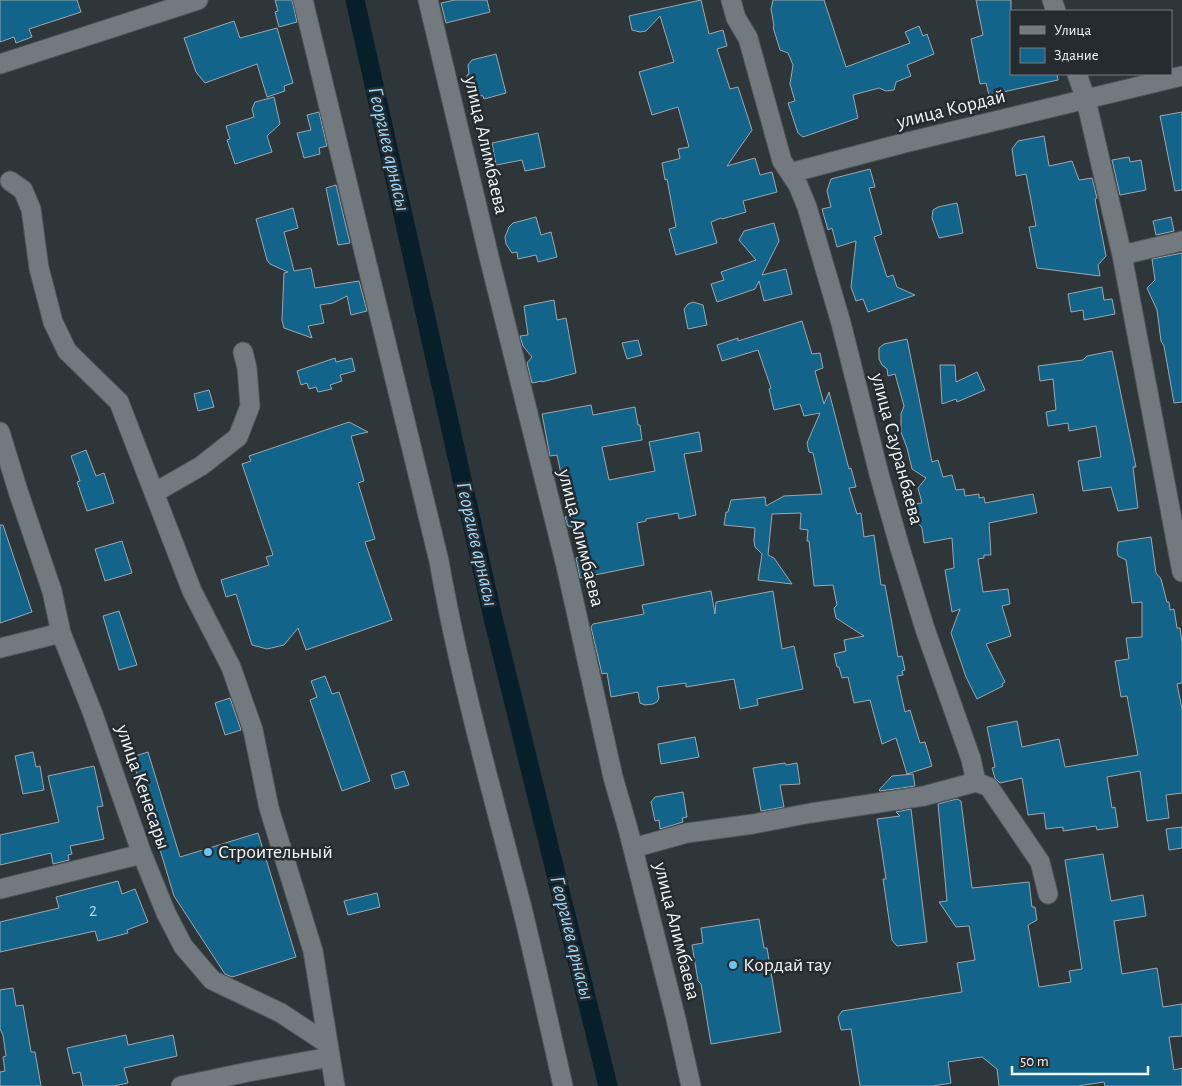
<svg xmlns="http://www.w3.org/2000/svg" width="1182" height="1086" font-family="'Alegreya Sans',sans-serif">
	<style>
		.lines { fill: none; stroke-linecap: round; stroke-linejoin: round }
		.canal { stroke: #071f2b; stroke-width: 19 }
		.building { fill: #12648a; stroke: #9fa7ac }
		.minor-casing { stroke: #4f5559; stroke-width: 21 }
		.minor { stroke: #737a7f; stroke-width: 19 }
		.poi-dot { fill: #6cc3f2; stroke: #252b2f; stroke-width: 2 }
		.labels { text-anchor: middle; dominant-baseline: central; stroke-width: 5; stroke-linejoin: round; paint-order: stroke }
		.number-label { font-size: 18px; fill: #b8d1dc }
		.street-label { font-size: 20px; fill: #f0f5f7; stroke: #252b2f }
		.poi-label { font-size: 20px; fill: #f0f5f7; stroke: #252b2f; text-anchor: start }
		.water-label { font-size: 21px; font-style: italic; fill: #9dd6f8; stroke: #252b2f }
	</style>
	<rect width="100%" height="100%" fill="#2f3639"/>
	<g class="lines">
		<path class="canal" d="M355 0 493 618 608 1086"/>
	</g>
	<path class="building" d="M0 0H77L81 12 29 29 32 37 16 43 14 37 0 42Z
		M275 0H292L297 22 279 27 275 12 278 11Z
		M455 0H487L490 12 446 23 441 3Z
		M701 0 709 34 723 30 727 46 717 49 730 89 738 87 752 130 727 166 755 158 760 175 772 172 777 192 743 201 746 212 722 219 721 218 711 222 717 243 676 255 669 229 676 227 667 179 665 180 662 163 678 159 680 158 678 149 689 147 678 107 652 115 639 72 674 62 660 16 646 31 640 32 632 30 629 16Z
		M773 0H824L846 67 910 43 905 32 919 26 923 36 927 34 934 54 907 65 911 76 896 82 894 90 886 91 879 88 853 95 858 118 803 137 798 133 788 103 795 101 790 84 793 65 788 53 780 50 773 27 774 26 771 9Z
		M976 0H1011V74H1057L1058 80 989 95 986 83 980 84 971 39 983 35Z
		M234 21 240 38 277 28 293 83 284 86 285 91 267 97 257 64 205 83 196 72 184 38Z
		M496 54 506 93 484 99 483 96 477 95 472 91 467 81V75L469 74 468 65 472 60Z
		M274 97 280 124 267 136 272 152 235 164 227 140 230 139 226 126 254 117 252 109 255 102Z
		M319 112 327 146 319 148 320 154 304 158 297 133 311 130 307 115Z
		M1182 112V190L1175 191 1160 116Z
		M538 133 545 167 525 171 522 160 496 165 492 143Z
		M1044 136 1049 166 1072 161 1079 180 1092 178 1097 198 1095 199 1106 256 1098 265 1100 276 1037 268 1029 227 1036 226 1026 174 1016 176 1012 149 1018 141Z
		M1129 157 1130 162 1141 160 1146 190 1120 195 1112 160Z
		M870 169 875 187 869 188 882 234 874 237 887 277 893 275 897 287 915 295 868 312 863 299 856 301 851 287 856 241 837 247 832 228 828 230 822 209 831 207 827 191 831 179Z
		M336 185 350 243 338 245 326 188Z
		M957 203 963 233 939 238 932 218 933 210 938 207Z
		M293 208 298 228 284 232 294 271 311 268 315 288 359 281 367 311 351 315 347 296 333 303 320 305 324 323 308 326 312 338 284 328 282 320 284 273 288 272 270 264 267 260 256 219Z
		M536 217 541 235 551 232 557 257 538 262 536 255 518 259 517 252 512 253 506 244 505 237 509 227 513 223Z
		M1171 217 1174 231 1156 235 1153 221Z
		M774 223 779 241 762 275 786 269 792 294 764 301 759 281 755 289 717 302 711 284 724 280 721 272 756 260 739 240 744 231Z
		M1182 253V402L1174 403 1164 346 1161 341 1157 310 1147 288 1155 280 1152 259Z
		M1102 287 1104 300 1112 299 1115 314 1084 320 1083 310 1071 312 1068 294Z
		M554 300 557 320 566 318 576 373 542 382V381L532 383 527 363 532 357 523 346 520 336 528 335 524 306Z
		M693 302 703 305 707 325 688 329 684 309 688 304Z
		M802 321 812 354 820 353 823 368 815 371 824 404 829 392 849 469 851 468 856 487 849 488 857 514 861 513 864 537 874 535 881 585H885L898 657 902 656 905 670 902 671 903 675 897 676 905 712 910 710 920 743 925 742 932 766 907 774 896 738 882 744 870 700 854 703 848 677 842 678 839 667H837L834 654 846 651 844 640 864 636 836 618 834 608 837 605 833 585 814 586 809 541H807L808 530 800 529 801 513 772 514 768 555 774 558 792 584 758 580 762 554 755 547 754 541 755 528 724 525 726 512H728L731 500 765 497 766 506 784 496 822 494 813 453 809 452 807 443 820 413 804 416 800 404 774 410 769 389 771 388 758 350 722 361 717 345 738 338V341Z
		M907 339 932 462 938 460 943 477 952 475 956 490 964 489 965 496 979 494V498L984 497 985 503 1033 494 1037 513 989 523 991 555H984V558L978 559 983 592 1008 589 1010 604 1002 606 1011 636 986 644 1005 682 1002 684 1003 686 977 699 966 677 951 633 960 609 952 612 945 570 954 568 952 538 924 543 922 528 918 523 914 504 922 503 918 488 926 478 912 469 907 448 901 432V414L904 406 895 374 888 376 887 369 882 365 879 359V348L884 344Z
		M638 340 642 355 627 359 622 343Z
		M1112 351 1136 467H1133L1138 508 1118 511 1111 487 1083 491 1078 461 1101 457 1096 426 1069 431 1068 423 1048 426 1046 412 1056 410 1053 379 1040 381 1038 366 1083 360 1087 356Z
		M335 358 336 362 352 358 355 371 340 375 342 381 330 385 332 389 318 392 316 387 309 389 307 383 301 385 297 371Z
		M940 365H955L956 382 977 372 985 390 957 402 956 399 942 404Z
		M209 390 214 407 198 411 194 394Z
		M591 405 593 415 635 407 638 425H640L642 440 602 447 609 480 655 471 649 442 699 432 702 451 684 454 696 515 679 519 678 513 646 519V521L637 523 644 565 580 578 576 558 583 556 578 529 568 526 565 517 570 516 557 455 550 456 542 414Z
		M349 422 368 432 351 436 364 481 358 483 375 539 365 542 392 620 306 650 298 628 284 645 267 649 252 645 236 594 226 597 221 580 269 565 266 557 273 555 242 464 251 461 249 456Z
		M86 450 96 476 104 473 114 503 87 511 77 482 80 481 71 456Z
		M0 525H3L32 612 0 623Z
		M1151 537 1156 573 1161 579 1167 602H1169L1170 610 1174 609 1177 628H1180L1182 643V683L1177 684 1182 709V793L1166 795 1169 818 1147 821 1140 771 1107 777 1112 808 1115 807 1118 827 1097 830 1096 826 1063 831V827L1046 829 1044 813 1028 815 1022 778 1000 783 995 778 992 768 995 767 987 727 1017 721 1022 747 1059 739 1065 767 1138 755 1127 696 1121 697 1115 661 1129 659 1126 638 1142 637V602L1132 603 1126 560 1118 556 1117 550 1118 542Z
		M122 541 132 573 105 581 95 549Z
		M711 591 715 614 716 602 773 591 782 649 794 646 803 689 757 699 758 705 740 709 734 679 686 687V683L657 687 659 698 657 702 653 704 645 705 640 703 638 692 611 697 607 673 602 674 591 627 593 624 644 614 642 605Z
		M119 611 137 665 119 670 103 616Z
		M325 676 332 694 339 692 370 781 342 791 310 700 317 697 311 681Z
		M230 698 241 730 225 735 215 703Z
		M695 737 699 757 661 764 658 744Z
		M33 752 36 767 40 766 44 790 23 794 15 756Z
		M148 752 180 857 258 833 296 957 232 977 225 974 174 896 132 757Z
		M785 763 786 765 797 763 800 784 780 785 784 807 761 811 753 768Z
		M94 766 103 806 97 807 104 839 70 846 72 854 68 855 69 860 53 864 51 853 0 865V835L59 822 48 776Z
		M404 771 409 785 395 789 391 775Z
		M913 774 915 786 880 791 879 790 892 776Z
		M683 792 687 817 682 818 683 822 660 829 659 820 655 821 651 802 655 797Z
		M957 799 961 801 972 888 1029 882 1032 907H1035L1037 920 1028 925 1039 987 1071 982 1069 971 1082 969 1065 860 1103 854 1111 901 1143 895 1146 916 1114 921 1122 974 1157 968 1163 1007 1182 1004V1036L1169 1037 1174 1070 1182 1068V1086H1105L1104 1082 1078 1086H999L997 1069 982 1057 948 1062 951 1083 933 1086H860L851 1029 841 1030 838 1017 842 1011 962 992 957 963 975 960 969 926 956 927 939 902 947 901 938 804Z
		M911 809 927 942 897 946 892 940 883 879H886L877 819 900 816 896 812Z
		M1182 827V848L1169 850 1166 829Z
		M118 881 122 894 135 889 148 922 127 930 128 933 98 941 95 931 0 952V922L59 908 56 897Z
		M377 893 380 907 348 915 344 901Z
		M759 919 764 948H767L781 1032 711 1044 701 984 698 981 692 945 703 943 701 928Z
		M13 988 16 1006 23 1005 31 1052H35L41 1086H0V1072L5 1071 3 1057 6 1056 3 1035 0 1029V990Z
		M126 1035 128 1045 173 1035 177 1056 124 1068 128 1083 114 1086H83L80 1072 73 1074 67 1048Z"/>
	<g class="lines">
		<g class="minor-casing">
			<path id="minor" d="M303 0 439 561C460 680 493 795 523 912 537 970 550 1028 563 1086
				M428 0 490 261 566 566 613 777 628 829 676 1019 691 1086
				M731 0 736 18 748 38 782 161 798 185 807 207 841 323 879 474 900 548 925 629 971 759 976 782
				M1052 0 1056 11
				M0 64 198 0
				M1077 74 1086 100 1122 255 1182 572
				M790 173 904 143 1182 76
				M10 181 23 190 31 209 39 268 53 322 67 351 119 402 192 591 231 667 253 730 269 808 313 951 335 1086
				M1122 255 1182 241
				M0 432 18 491 52 591 61 633 93 714 142 854 166 913 183 946 212 980 281 1013 328 1044
				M154 493 201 466 238 437 250 406 247 368 243 352
				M0 648 61 633
				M976 782 989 787 1040 862 1048 894
				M633 848 687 833 753 824 811 813 924 796 976 782
				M0 889 142 854
				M181 1086 248 1072 330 1057"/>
		</g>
		<use href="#minor" class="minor"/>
	</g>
	<g class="poi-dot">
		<circle cx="208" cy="852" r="5"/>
		<circle cx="733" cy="965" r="5"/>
	</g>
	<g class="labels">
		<g class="number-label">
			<text x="93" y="911">2</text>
		</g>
		<g class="street-label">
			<text transform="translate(951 109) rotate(-14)">улица Кордай</text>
			<text transform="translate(486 145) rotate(77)">улица Алимбаева</text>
			<text transform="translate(897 449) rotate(75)">улица Сауранбаева</text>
			<text transform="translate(581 538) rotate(76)">улица Алимбаева</text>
			<text transform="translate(143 787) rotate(71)">улица Кенесары</text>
			<text transform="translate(677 931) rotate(76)">улица Алимбаева</text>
		</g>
		<g class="poi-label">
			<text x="218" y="852">Строительный</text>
			<text x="743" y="965">Кордай тау</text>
		</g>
		<g class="water-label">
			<text transform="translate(389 149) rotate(77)">Георгиев арнасы</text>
			<text transform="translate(477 544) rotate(77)">Георгиев арнасы</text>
			<text transform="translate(572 938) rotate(76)">Георгиев арнасы</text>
		</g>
	</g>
	<rect x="1010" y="10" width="162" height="65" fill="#252b2f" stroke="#767c7f"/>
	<rect x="1020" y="26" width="25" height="8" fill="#737a7f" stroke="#767c7f"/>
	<text x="1054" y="35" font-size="15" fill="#f0f5f7">Улица</text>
	<rect x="1020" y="48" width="25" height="15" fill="#12648a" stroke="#767c7f"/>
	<text x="1054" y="60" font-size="15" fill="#f0f5f7">Здание</text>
	<path d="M1012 1066v8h136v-8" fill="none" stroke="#f0f5f7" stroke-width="2.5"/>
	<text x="1020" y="1066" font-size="15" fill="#f0f5f7" stroke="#252b2f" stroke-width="4" paint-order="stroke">50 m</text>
</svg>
